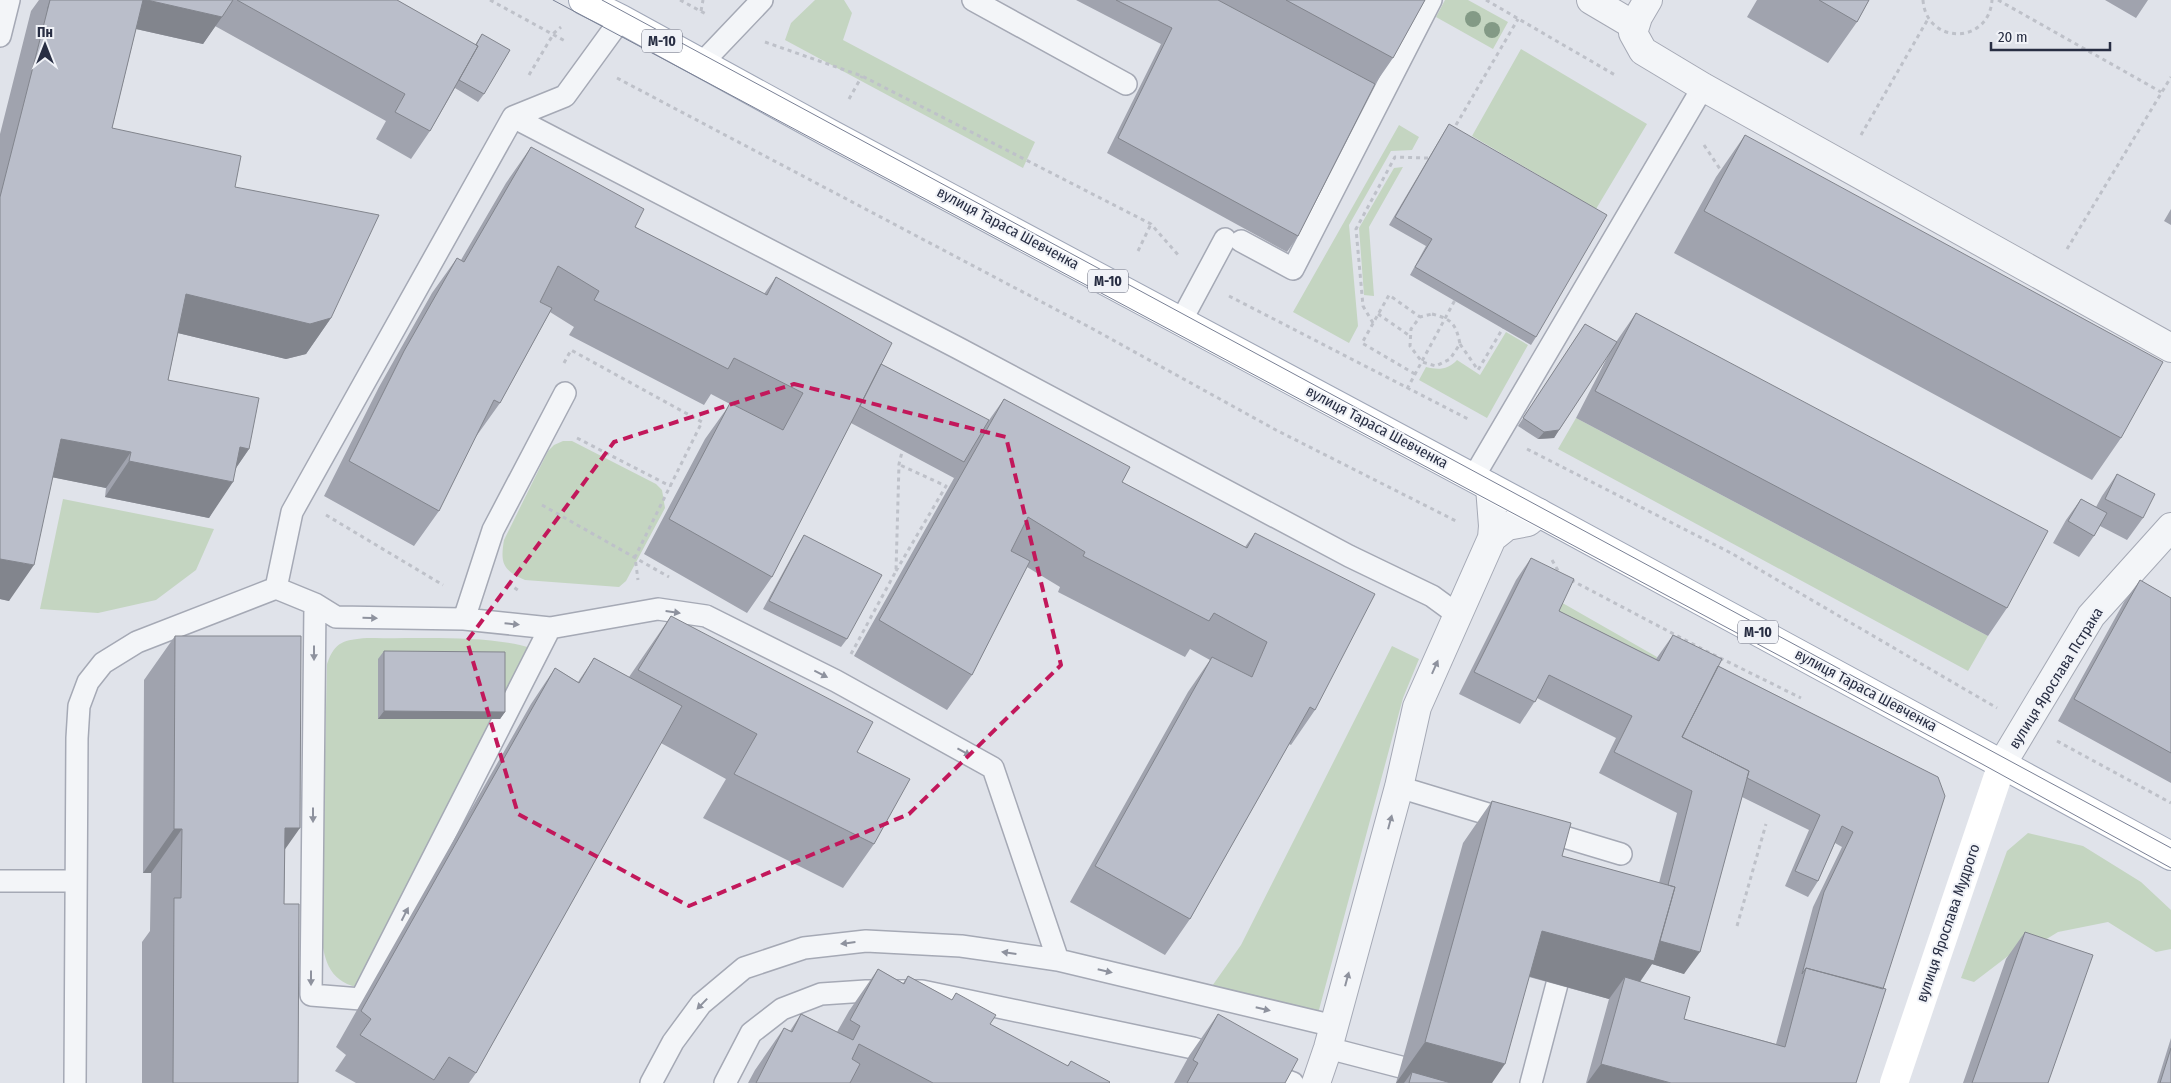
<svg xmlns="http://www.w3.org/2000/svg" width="2171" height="1083" font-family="'Fira Sans Condensed',sans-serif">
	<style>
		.green { fill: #c4d5c1 }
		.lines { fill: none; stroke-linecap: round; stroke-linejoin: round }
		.lane-casing { stroke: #a5a9b5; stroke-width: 24 }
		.street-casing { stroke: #a5a9b5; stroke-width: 30 }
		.primary-casing { stroke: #9fa6b7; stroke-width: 30 }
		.path { stroke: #bec1c9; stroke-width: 3; stroke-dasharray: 4 4; stroke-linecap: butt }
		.lane { stroke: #f3f5f8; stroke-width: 21 }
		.street { stroke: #f3f5f8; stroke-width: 28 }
		.secondary { stroke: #fff; stroke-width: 28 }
		.primary { stroke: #fff; stroke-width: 28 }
		.tram { stroke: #798095; stroke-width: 1 }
		.tree { fill: #839a86 }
		.wall { fill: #a0a3ae; fill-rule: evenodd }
		.shaded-wall { fill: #82858d }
		.building { fill: #babeca; stroke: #82858d }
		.oneway { fill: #8e929e }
		.marked { fill: none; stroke: #c2185b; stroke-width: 4; stroke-dasharray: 10 6; stroke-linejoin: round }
		.labels { text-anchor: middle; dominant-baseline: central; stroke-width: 4; stroke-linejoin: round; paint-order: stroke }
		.shield { fill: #f0f2f7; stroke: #646979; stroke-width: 1 }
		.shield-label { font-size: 14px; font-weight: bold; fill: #282e43 }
		.street-label { font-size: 15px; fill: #282e43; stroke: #f0f2f7 }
	</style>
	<rect width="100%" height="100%" fill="#e0e3ea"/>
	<path class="green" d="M815 0H844L852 13 843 40 1035 142 1023 168 785 40 791 23Z
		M1445 0H1468L1508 22 1493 49 1436 17Z
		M1521 49 1647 124 1596 209 1472 136Z
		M1399 125 1419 137 1412 150 1391 151 1349 225 1358 326 1349 343 1293 312Z
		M1403 167 1369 227 1374 296 1364 295 1359 228 1394 168Z
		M1506 332 1528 345 1487 418 1419 380 1426 367C1438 370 1448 370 1457 360L1480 375Z
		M1576 418 1988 636 1968 671 1558 449Z
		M563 441H572L656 484 662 490 665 508 626 581 619 587 525 580C503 570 500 564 504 540L548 451 554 445Z
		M63 499 214 529 196 570 156 600 98 613 40 609Z
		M1559 601 1657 657 1644 683 1543 632Z
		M367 638C416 639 486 634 531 648L357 987C328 981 323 957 321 930L327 664C335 641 344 640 367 638Z
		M1392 646 1419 659 1403 698 1316 1021 1210 989 1241 945Z
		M2028 833 2083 846 2141 882 2171 910V949L2156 952 2108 922 2058 932 2022 954 2012 953 1974 982 1961 978 2007 851Z"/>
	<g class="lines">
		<g class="lane-casing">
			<path id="lane" d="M973 0 1126 84
				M0 36 9 0
				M702 63 762 0
				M513 117 958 348 1349 556 1432 596 1458 615
				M1241 241 1293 269 1431 0
				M1181 321 1225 239
				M1473 478 1703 87
				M276 588 292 512 513 117 565 96 621 19
				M315 604 311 995 361 999 550 628
				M464 619 493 530 565 393
				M1399 787 1511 821
				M1541 830 1621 854
				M0 881H75
				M1328 1048 1401 1067
				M1261 1071 1293 1083
				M75 1083 77 738 79 706 88 682 103 663 137 642 276 588 315 604 336 617 464 619 550 628 658 609 706 616 836 681 993 768 1058 960
				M651 1083 673 1042 701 1004 744 968 804 948 866 941 961 946 1058 960 1334 1026
				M725 1083 751 1033 782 1009 821 994 866 991H922L1193 1048 1222 1058
				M1531 1083 1557 984"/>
		</g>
		<g class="street-casing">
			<path id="street" d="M1591 0 1635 26
				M1648 0 1638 17 1633 33 1643 51 1703 87 2171 348
				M1492 538 1507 526 1528 522 1539 513
				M2002 764 2091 616 2171 527
				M1316 1083 1328 1048 1399 787 1417 707 1492 538 1493 526 1490 487"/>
		</g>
		<g class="primary-casing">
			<path id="primary" d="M583 0 621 19 829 133 1539 513 2171 856"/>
		</g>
		<path class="path" d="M490 0 565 41
			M680 0 706 14
			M1486 0 1615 75
			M1923 0C1926 45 1989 45 1992 0
			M1998 0 2161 92
			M701 11 703 0
			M765 42 862 76 1151 224 1180 257
			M529 75 554 33 561 27
			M617 78 1093 329 1276 430 1458 522
			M849 99 862 76
			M1456 125 1518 19
			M1861 135 1928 19
			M1704 145 1720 169 1724 172
			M2067 249 2171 77
			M1138 251 1151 224
			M1229 296 1470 420
			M1378 314 1410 336
			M1432 314C1452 319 1456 324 1460 344L1450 359 1436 366 1422 362 1410 346 1411 329 1420 317Z
			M1373 323 1363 306 1356 229 1395 157 1428 158
			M1460 344 1478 370 1503 328
			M564 363 571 350 702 422 635 557 638 580
			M1415 374 1362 343 1389 295 1420 317
			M1407 389 1455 300
			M577 438 670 486
			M1527 449 1731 553 1997 708
			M542 505 669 577
			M326 515 443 585
			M1552 560 1560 574
			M896 571 946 486 900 465
			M1571 580 1706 651 1801 698
			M508 583 519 591
			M851 654 896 571 899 464 902 452
			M2057 741 2171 803
			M1737 926 1766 824"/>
		<use href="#lane" class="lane"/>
		<use href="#street" class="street"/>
		<path class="secondary" d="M1894 1083 2002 764"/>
		<use href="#primary" class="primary"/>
		<path class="tram" d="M553 0 1982 764 2171 868
			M602 0 2171 848"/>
	</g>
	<g class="tree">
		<circle cx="1473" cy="19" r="8"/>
		<circle cx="1492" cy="30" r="8"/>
	</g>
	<path class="wall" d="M39 0H397L475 45 482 34 484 94 478 102 455 88 430 131 411 159 376 139 386 121 215 26 203 44 136 29 112 128 235 187 331 318 306 354 286 359 178 333 168 380 249 449 236 468 209 518 105 497 106 488 52 477 9 601 0 599V134L31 11Z
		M1076 0H1425L1393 58 1375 84 1298 236 1287 252 1107 153 1161 44Z
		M1757 0H1869L1857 22 1828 63 1747 17Z
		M2105 0H2148L2136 18Z
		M1449 124 1536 337 1531 345 1410 275 1426 246 1389 225 1444 132Z
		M1745 135 2121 438 2092 480 1674 253 1716 177Z
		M531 147 635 227 764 294 776 277 881 364 987 423 1004 399 1122 482 1245 547 1255 533 1315 710 1291 745 1289 744 1190 919 1165 955 1070 902 1188 692 1210 660 1190 649 1185 657 1058 592 1060 587 1027 567 972 675 947 710 854 656 958 471 954 478 851 423 772 577 747 613 644 554 705 439 730 404 711 394 704 405 569 335 574 327 550 312 500 403 475 438 439 511 414 546 324 496 379 387 432 293 457 258 461 260 506 183Z
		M2171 209V225L2164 221Z
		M1636 313 2007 608 1988 636 1576 418 1611 350 1554 438 1538 439 1518 426 1585 324 1616 342Z
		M2117 474 2143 518 2127 540 2100 526 2094 536 2079 557 2053 543 2066 520 2081 499 2096 507 2102 496Z
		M804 535 847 639 841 647 763 609 799 543Z
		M1531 558 1559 611 1656 659 1673 635 1718 666 1938 777 1883 989 1856 1083H1586L1609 999 1529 977 1492 1083H1396L1463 843 1492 801 1562 856 1659 883 1677 813 1599 773 1616 738 1537 698 1520 724 1459 694 1516 580ZM1742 797 1809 830 1785 886 1808 897 1818 881 1835 843 1842 847 1813 907 1776 1044 1684 1019 1640 982 1652 964 1684 974Z
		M2140 580 2171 598V783L2058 721 2124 602Z
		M671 616 857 752 874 844 843 888 703 818 726 779 661 743 476 1073 469 1083H356L335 1071 346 1055 336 1047 531 704 555 668 578 682 594 658 629 677 640 661Z
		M175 636 285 849 284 904 298 1083H142V942L150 931 151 873H143L144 680Z
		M384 651 505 712 500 719H378V659Z
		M2025 932 2048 1083H1963L2006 959Z
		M878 969 903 983 908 976 952 1000 956 993 990 1024 1067 1066 1071 1061 1109 1083H748L755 1070 784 1028 790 1031 801 1014 837 1032 849 1011Z
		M1218 1014 1285 1083H1174L1189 1056Z
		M2171 1038V1083H2157Z"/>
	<path class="shaded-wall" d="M50 0H147L222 17 203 44 47 9Z
		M186 294 331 318 306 354 286 359 161 329Z
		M1559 430 1554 438 1538 439 1544 432Z
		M61 439 131 452 106 488 36 474Z
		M240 447 249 449 227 481 233 482 209 518 105 497 129 461Z
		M0 559 34 565 9 601 0 599Z
		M384 711 505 712 500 719H378Z
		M285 828H300L269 872Z
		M174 829H182L151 873H143Z
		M1542 931 1654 939 1700 952 1684 974 1652 964 1625 1003V977L1609 999 1513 972Z
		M1425 1042 1505 1064 1492 1083H1409L1412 1072 1404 1083H1396Z
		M1601 1064 1671 1083H1587Z"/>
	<path class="building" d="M50 0H143L112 128 241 156 235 187 379 215 331 318 310 324 186 294 168 380 259 398 249 449 240 447 233 482 129 461 131 452 61 439 34 565 0 559V197Z
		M147 0H233L222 17Z
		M237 0H397L478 46 430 131 395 112 405 94Z
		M1116 0H1218L1375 84 1298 236 1118 138 1172 28Z
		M1286 0H1425L1393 58Z
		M1819 0H1869L1857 22Z
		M482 34 510 50 484 94 459 80 478 46 476 45Z
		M1449 124 1607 215 1536 337 1415 267 1432 239 1395 217Z
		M1745 135 2163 362 2121 438 1704 211Z
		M531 147 644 209 635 227 767 295 776 277 892 343 772 577 669 519 730 403 783 430 803 393 734 358 728 369 594 300 599 291 558 266 540 302 552 308 500 403 494 400 439 511 349 461 404 351 457 258 464 262Z
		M1636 313 2048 531 2007 608 1595 391Z
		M1585 324 1617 342 1559 430 1544 432 1523 418Z
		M881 364 989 420 964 462 860 406Z
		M1004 399 1130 467 1122 482 1247 548 1255 533 1375 594 1315 710 1310 707 1190 919 1095 866 1212 657 1252 677 1267 642 1214 613 1209 621 1083 556 1085 552 1028 517 1011 551 1030 561 972 675 879 620Z
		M2117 474 2155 494 2143 518 2105 499Z
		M2081 499 2107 513 2094 536 2068 521Z
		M804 535 882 575 847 639 769 601Z
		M1531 558 1574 579 1559 611 1659 661 1673 635 1722 659 1682 737 1749 771 1700 952 1660 941 1675 887 1668 885 1692 791 1614 752 1632 716 1549 675 1535 702 1474 672Z
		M2140 580 2171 598V753L2074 699Z
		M671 616 873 722 857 752 910 779 874 844 734 774 757 734 638 670Z
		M175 636H301L300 828H285L284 904H299L298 1083H173L174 898H181L182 829H174Z
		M384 651 505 652V712L384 711Z
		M594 658 682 706 476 1073 449 1057 434 1080 360 1035 371 1019 361 1011 555 668 579 683Z
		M1718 666 1938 777 1945 796 1883 989 1806 968 1802 974 1824 892 1853 832 1842 826 1818 881 1795 871 1820 815 1747 778 1749 771 1682 737Z
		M1492 801 1571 823 1562 856 1675 887 1654 961 1542 931 1505 1064 1425 1042Z
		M2025 932 2093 955 2048 1083H1972Z
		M1806 968 1886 989 1856 1083H1671L1601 1064 1625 977 1690 997 1684 1019 1785 1047Z
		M878 969 904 984 908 976 952 1000 956 993 996 1015 990 1024 1068 1066 1071 1061 1110 1082 1109 1083H933L859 1044 852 1059 860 1064 850 1083H756L784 1028 792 1032 801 1014 853 1040 860 1026 850 1020Z
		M1218 1014 1298 1059 1285 1083H1187L1198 1063 1193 1060Z
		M2171 1048V1083H2160Z
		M1412 1072 1451 1083H1409Z"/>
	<defs><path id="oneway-solid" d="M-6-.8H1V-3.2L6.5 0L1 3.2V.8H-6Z" transform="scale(1.25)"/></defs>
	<g class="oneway">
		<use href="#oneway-solid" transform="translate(673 612) rotate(8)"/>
		<use href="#oneway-solid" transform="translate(370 618) rotate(1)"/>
		<use href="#oneway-solid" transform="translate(512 624) rotate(6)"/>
		<use href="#oneway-solid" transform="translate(314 653) rotate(90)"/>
		<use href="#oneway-solid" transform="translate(1435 667) rotate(-66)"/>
		<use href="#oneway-solid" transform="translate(821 674) rotate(27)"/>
		<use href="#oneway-solid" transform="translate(964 752) rotate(29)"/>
		<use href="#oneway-solid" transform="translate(313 815) rotate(90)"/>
		<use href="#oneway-solid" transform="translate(1390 822) rotate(-75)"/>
		<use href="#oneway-solid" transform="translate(405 914) rotate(-63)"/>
		<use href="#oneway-solid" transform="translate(848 943) rotate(173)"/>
		<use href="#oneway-solid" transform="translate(1009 953) rotate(-172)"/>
		<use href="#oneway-solid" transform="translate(1105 971) rotate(13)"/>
		<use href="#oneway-solid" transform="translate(311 978) rotate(90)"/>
		<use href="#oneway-solid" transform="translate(1347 979) rotate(-75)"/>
		<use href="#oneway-solid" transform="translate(702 1004) rotate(134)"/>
		<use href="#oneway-solid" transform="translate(1263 1009) rotate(13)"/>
	</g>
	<path class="marked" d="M794 384 1006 437 1061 665 909 814 689 906 518 814 467 641 614 442Z"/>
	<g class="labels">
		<g class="shield">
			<rect x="642" y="29.5" width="40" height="23" rx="4"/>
			<rect x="1088" y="269.5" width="40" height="23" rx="4"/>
			<rect x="1738" y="620.5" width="40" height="23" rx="4"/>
		</g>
		<g class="shield-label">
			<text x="662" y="41">М-10</text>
			<text x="1108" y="281">М-10</text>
			<text x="1758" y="632">М-10</text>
		</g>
		<g class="street-label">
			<text transform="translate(1008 228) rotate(28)">вулиця Тараса Шевченка</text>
			<text transform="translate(1377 427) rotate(28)">вулиця Тараса Шевченка</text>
			<text transform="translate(2056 678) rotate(-58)">вулиця Ярослава Пстрака</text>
			<text transform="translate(1866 690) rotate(28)">вулиця Тараса Шевченка</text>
			<text transform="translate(1948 923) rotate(-71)">вулиця Ярослава Мудрого</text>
		</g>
	</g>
	<g transform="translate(45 45)" stroke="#f0f2f7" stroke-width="4" paint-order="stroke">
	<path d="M0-4L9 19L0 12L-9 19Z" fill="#282e43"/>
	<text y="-8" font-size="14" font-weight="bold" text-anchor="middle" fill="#282e43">Пн</text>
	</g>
	<path d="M1991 42v8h119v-8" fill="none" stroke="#282e43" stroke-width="2.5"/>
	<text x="1998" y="42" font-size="15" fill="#282e43" stroke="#f0f2f7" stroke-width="4" paint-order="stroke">20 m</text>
</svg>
